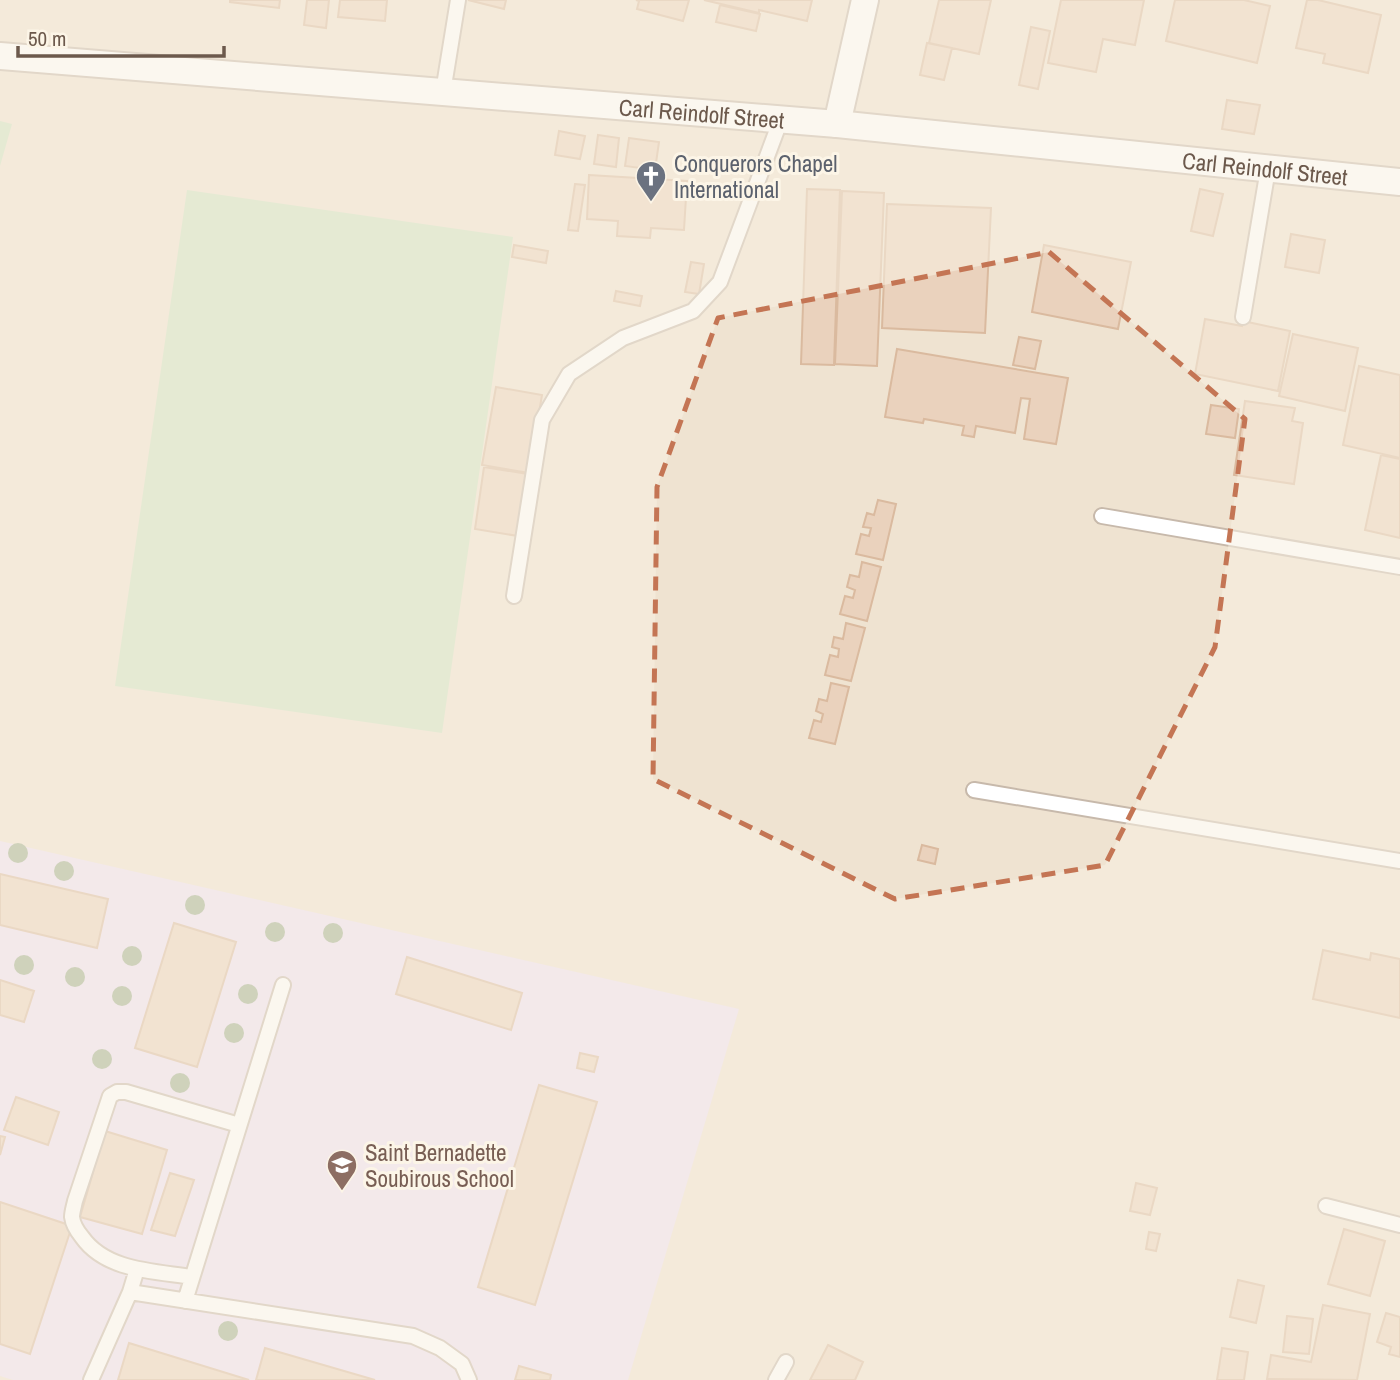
<svg xmlns="http://www.w3.org/2000/svg" width="1400" height="1380" font-family="'Archivo Narrow',sans-serif">
	<style>
		.residential { fill: #efe3d1 }
		.education { fill: #eedff4 }
		.green { fill: #cee3c2 }
		.building { fill: #ead2bd; stroke: #daba9f; stroke-width: 2 }
		.lines { fill: none; stroke-linecap: round; stroke-linejoin: round }
		.lane-casing { stroke: #c7b9ab; stroke-width: 18 }
		.street-casing { stroke: #c7b9ab; stroke-width: 30 }
		.lane { stroke: #fff; stroke-width: 14 }
		.street { stroke: #fff; stroke-width: 26 }
		.tree { fill: #9dad8d }
		.marked { fill: none; stroke: #c47554; stroke-width: 5; stroke-dasharray: 14 9; stroke-linejoin: round }
		.labels { text-anchor: middle; dominant-baseline: central; stroke-width: 6; stroke-linejoin: round; paint-order: stroke }
		.street-label { font-size: 23px; fill: #6c594c; stroke: #fcf5e7 }
		.worship-label { font-size: 23px; fill: #5b616d; stroke: #fcf5e7; text-anchor: start }
		.education-label { font-size: 23px; fill: #785e54; stroke: #fcf5e7; text-anchor: start }
	</style>
	<rect width="100%" height="100%" fill="#f8f1e1"/>
	<path class="residential" d="M0 0H1400V1380H0Z"/>
	<path class="education" d="M0 841 739 1009 628 1380H13L0 1376Z"/>
	<path class="green" d="M0 121 12 124 0 166Z
		M187 190 513 237 442 733 115 686Z"/>
	<path class="building" d="M230 0H280L279 8 230 2Z
		M307 0H329L326 28 304 25Z
		M340 0H387L385 21 338 17Z
		M468 0H506L504 9Z
		M636 0H689L683 21 637 9 639 1Z
		M704 0H812L807 21 759 10V13Z
		M939 0H991L979 54 929 43Z
		M1061 0H1144L1135 45 1103 39 1096 72 1048 63Z
		M1175 0H1244L1270 6 1257 63 1166 41Z
		M1307 0H1318L1381 15 1368 73 1323 63 1325 54 1296 48Z
		M720 5 760 14 756 31 716 22Z
		M1031 27 1050 31 1038 89 1019 85Z
		M927 43 952 48 944 80 920 75Z
		M1227 100 1260 105 1254 134 1222 129Z
		M559 131 585 136 580 159 555 155Z
		M598 135 619 138 616 167 594 164Z
		M629 138 659 142 655 170 625 166Z
		M589 175 687 181 684 230 651 228 650 238 617 236 618 221 587 219Z
		M575 184 585 185 578 231 568 230Z
		M807 189 840 190 834 365 801 364Z
		M1200 189 1223 194 1213 236 1191 231Z
		M842 191 884 193 877 366 835 364Z
		M887 204 991 208 985 333 882 328Z
		M1291 234 1325 240 1319 273 1285 267Z
		M514 245 548 251 546 263 512 257Z
		M1044 245 1131 262 1118 329 1032 312Z
		M691 262 704 264 699 294 685 292Z
		M616 291 642 296 640 306 614 301Z
		M1205 319 1242 326 1243 321 1290 331 1278 391 1195 374Z
		M1293 334 1358 348 1345 411 1279 396Z
		M1019 337 1041 341 1035 369 1013 365Z
		M897 349 1068 378 1056 444 1024 439 1030 399 1021 398 1015 433 976 426 974 437 962 435 964 426 924 419 923 423 885 417Z
		M1359 366 1400 375V458L1343 445Z
		M496 387 542 395 529 473 482 465Z
		M1245 401 1295 408 1292 421 1303 423 1294 484 1234 475Z
		M1211 405 1239 409 1235 438 1206 434Z
		M1381 455 1400 459V538L1365 530Z
		M484 467 528 474 518 536 475 529Z
		M878 500 896 504 883 560 856 554 861 534 869 536 871 528 863 527 867 513 874 515Z
		M862 562 881 567 867 621 840 614 845 596 853 598 855 590 847 587 850 575 859 577Z
		M846 623 865 628 851 681 825 675 830 655 838 657 839 649 832 647 834 637 843 639Z
		M831 683 849 687 835 744 809 738 814 720 821 722 823 714 816 711 819 699 827 701Z
		M922 845 938 849 935 864 918 860Z
		M0 874 108 899 97 948 0 925Z
		M174 923 236 942 197 1067 135 1048Z
		M1323 950 1370 960 1371 953 1400 959V1018L1313 999Z
		M407 957 522 993 511 1030 396 994Z
		M0 980 34 991 24 1022 0 1015Z
		M580 1053 598 1057 594 1072 577 1068Z
		M539 1085 597 1102 535 1305 478 1287Z
		M16 1097 59 1112 48 1145 4 1130Z
		M105 1131 167 1150 142 1234 80 1217Z
		M0 1136 5 1137 0 1155Z
		M170 1173 194 1180 175 1236 151 1230Z
		M1136 1183 1157 1188 1150 1215 1130 1211Z
		M0 1202 72 1226 30 1354 0 1344Z
		M1344 1229 1385 1241 1370 1296 1328 1284Z
		M1149 1232 1160 1234 1156 1251 1146 1249Z
		M1238 1280 1264 1286 1256 1323 1230 1317Z
		M1323 1305 1370 1314 1357 1380 1267 1379 1271 1355 1311 1362Z
		M1386 1313 1400 1317V1357L1389 1354 1391 1347 1377 1342Z
		M1287 1316 1313 1319 1309 1354 1283 1352Z
		M129 1343 249 1380H118Z
		M828 1345 863 1362 855 1380H810Z
		M265 1348 375 1380H256Z
		M1222 1348 1248 1352 1244 1380H1217Z
		M519 1366 551 1375 550 1380H515Z"/>
	<g class="lines">
		<g class="lane-casing">
			<path id="lane" d="M443 92 458 0
				M1243 317 1268 169
				M1102 516 1400 567
				M514 596 542 420 569 374 623 338 693 311 720 282 781 119
				M974 790 1400 861
				M1326 1206 1400 1225
				M192 1277C154 1271 106 1271 82 1237 77 1231 73 1225 72 1217 72 1212 74 1206 75 1201L110 1096 117 1092H126L239 1125
				M130 1292 413 1336 440 1348 462 1364 469 1380
				M185 1301 283 985
				M91 1380 130 1292 137 1269
				M776 1380 786 1362"/>
		</g>
		<g class="street-casing">
			<g id="street">
				<path id="s1" d="M0 56 837 124 1400 182"/>
				<path d="M837 124 865 0"/>
			</g>
		</g>
		<use href="#lane" class="lane"/>
		<use href="#street" class="street"/>
	</g>
	<g class="tree">
		<circle cx="18" cy="853" r="10"/>
		<circle cx="64" cy="871" r="10"/>
		<circle cx="195" cy="905" r="10"/>
		<circle cx="275" cy="932" r="10"/>
		<circle cx="333" cy="933" r="10"/>
		<circle cx="132" cy="956" r="10"/>
		<circle cx="24" cy="965" r="10"/>
		<circle cx="75" cy="977" r="10"/>
		<circle cx="248" cy="994" r="10"/>
		<circle cx="122" cy="996" r="10"/>
		<circle cx="234" cy="1033" r="10"/>
		<circle cx="102" cy="1059" r="10"/>
		<circle cx="180" cy="1083" r="10"/>
		<circle cx="228" cy="1331" r="10"/>
	</g>
	<path d="M0 0H1400V1380H0ZM1049 252 1245 419 1215 647 1105 865 895 899 653 779 657 487 718 318Z" fill="#f8f1e1" fill-opacity=".55" fill-rule="evenodd"/>
	<path class="marked" d="M1049 252 1245 419 1215 647 1105 865 895 899 653 779 657 487 718 318Z"/>
	<defs>
		<g id="church-pin" transform="scale(1.575)"><path d="M0 17L-7.5 6A9.5 9.5 0 1 1 7.5 6Z" fill="#6b7280" stroke="#fcf5e7"/><path d="M-1.2-6h2.4v3.5h3.3v2.4h-3.3V6h-2.4V-.1h-3.3v-2.4h3.3Z" fill="#fff"/></g>
		<g id="school-pin" transform="scale(1.575)"><path d="M0 17L-7.5 6A9.5 9.5 0 1 1 7.5 6Z" fill="#8d6e63" stroke="#fcf5e7"/><path d="M0-5L7-2L0 1L-7-2ZM-4 1L0 2.5L4 1V4Q0 6-4 4Z" fill="#fff"/></g>
	</defs>
	<g fill-rule="evenodd">
		<use href="#church-pin" x="651" y="176"/>
		<use href="#school-pin" x="342" y="1165"/>
	</g>
	<g class="labels">
		<g class="street-label">
			<text stroke="none"><textPath href="#s1" startOffset="704">Carl Reindolf Street</textPath></text>
			<text stroke="none"><textPath href="#s1" startOffset="1270">Carl Reindolf Street</textPath></text>
		</g>
		<g class="worship-label">
			<text x="674" y="163">Conquerors Chapel<tspan x="674" dy="26">International</tspan></text>
		</g>
		<g class="education-label">
			<text x="365" y="1152">Saint Bernadette<tspan x="365" dy="26">Soubirous School</tspan></text>
		</g>
	</g>
	<path d="M18 46v10h206v-10" fill="none" stroke="#6c594c" stroke-width="3.5"/>
	<text x="28" y="46" font-size="21" fill="#6c594c" stroke="#fcf5e7" stroke-width="5" paint-order="stroke">50 m</text>
</svg>
